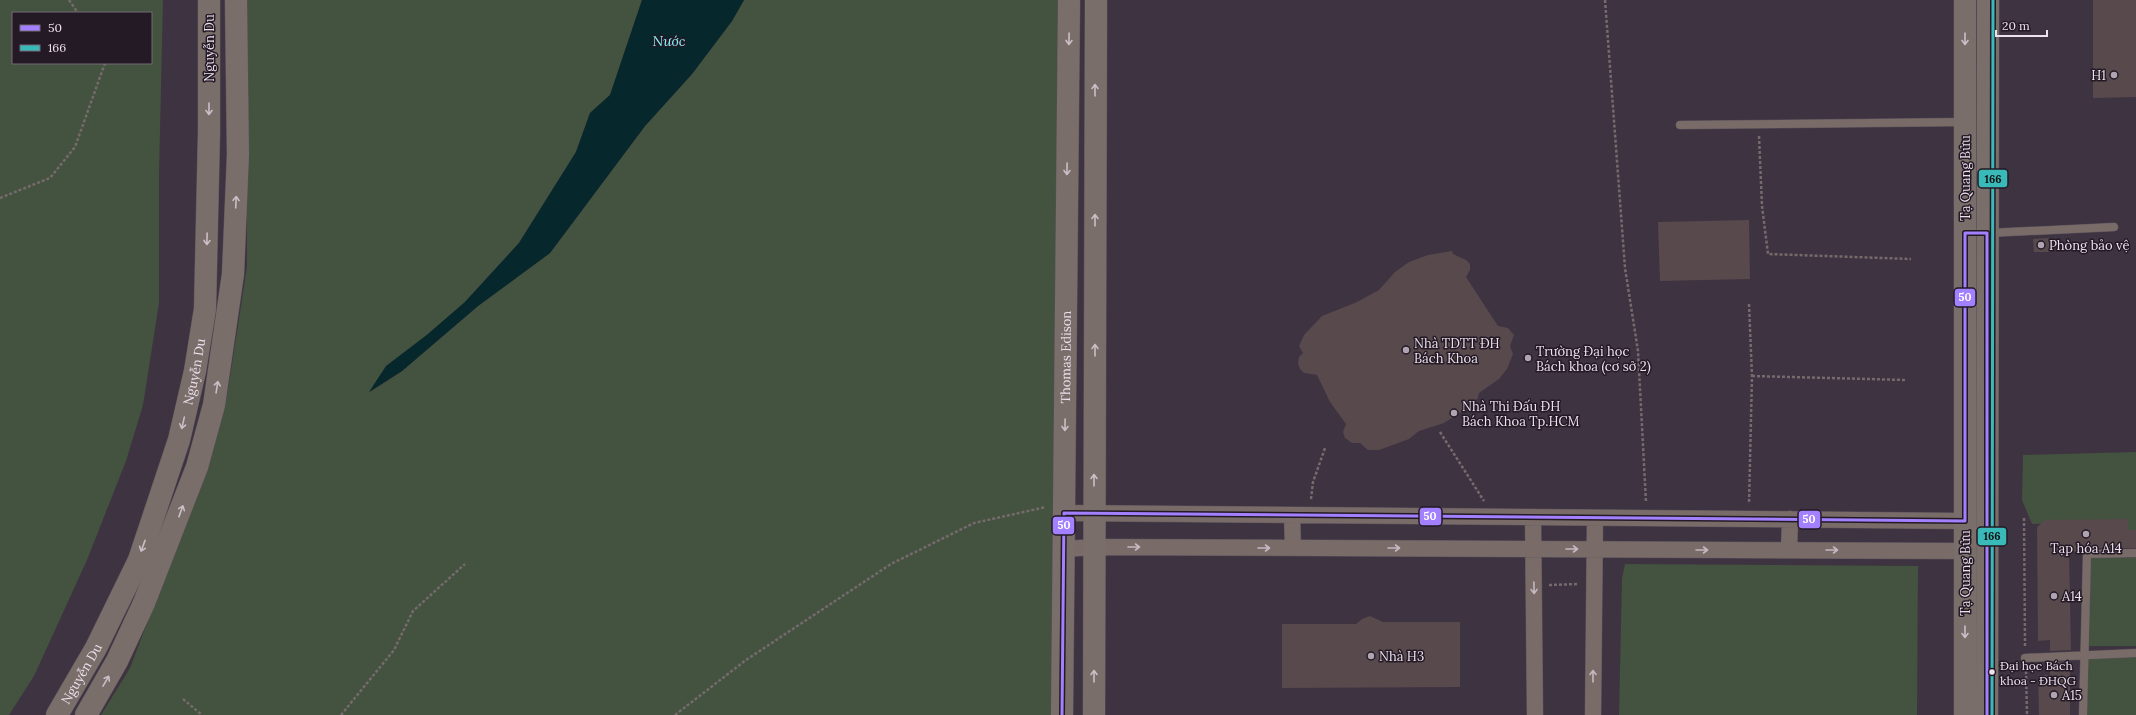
<svg xmlns="http://www.w3.org/2000/svg" width="2136" height="715" font-family="Lora,serif">
	<style>
		.green { fill: #445240; fill-rule: evenodd }
		.water { fill: #06272b }
		.building { fill: #58494d }
		.lines { fill: none; stroke-linecap: round; stroke-linejoin: round }
		.lane-casing { stroke: #59505b; stroke-width: 9 }
		.street-casing { stroke: #59505b; stroke-width: 17 }
		.secondary-casing { stroke: #59505b; stroke-width: 23 }
		.path { stroke: #756a6c; stroke-width: 2.5; stroke-dasharray: 3 2; stroke-linecap: butt }
		.lane { stroke: #786b68; stroke-width: 8 }
		.street { stroke: #786b68; stroke-width: 16 }
		.secondary { stroke: #7a6e6a; stroke-width: 22 }
		.bus-1-casing { stroke: #231a25; stroke-width: 6 }
		.bus-2-casing { stroke: #231a25; stroke-width: 6 }
		.bus-1 { stroke: #a380ff; stroke-width: 3 }
		.bus-2 { stroke: #3ab9b9; stroke-width: 3 }
		.oneway { stroke: #cbbec7 }
		.oneway2 { stroke: #c5b8c0 }
		.poi-dot { fill: #b0a4b2; stroke: #231a25; stroke-width: 1.5 }
		.bus-dot { fill: #eee1ef; stroke: #231a25; stroke-width: 1.5 }
		.labels { text-anchor: middle; dominant-baseline: central; stroke-width: 3; stroke-linejoin: round; paint-order: stroke }
		.bus-label { font-size: 12px; fill: #eee1ef; stroke: #231a25; text-anchor: start }
		.street-label { font-size: 13px; fill: #eee1ef; stroke: #231a25 }
		.poi-label { font-size: 13px; fill: #eee1ef; stroke: #231a25; text-anchor: start }
		.water-label { font-size: 14px; font-style: italic; fill: #88f3fd; stroke: #231a25 }
		.line-badge { stroke: #231a25; stroke-width: 1.5 }
		.badge-label { font-size: 11px; text-anchor: middle; font-weight: bold; fill: #fff }
		.pale-badge-label { font-size: 11px; text-anchor: middle; font-weight: bold; fill: #111 }
	</style>
	<rect width="100%" height="100%" fill="#3e3340"/>
	<path class="green" d="M0 0H163L159 174V303L143 405 126 461 87 560 34 676 9 715H0ZM13 13H151V63H13Z
		M247 0H642L610 95 590 113 576 152 519 243 465 302 428 334 370 392 402 371 478 306 550 253 645 126 692 74 732 21 744 0H1058V316L1055 715H101L130 668 189 513 227 396 247 267Z
		M2136 452V530L2112 532 2111 522 2032 524 2022 500 2023 455Z
		M2136 555V646H2089L2090 556Z
		M1625 564 1918 566 1917 715H1619L1622 578Z
		M2088 652H2136V715H2086Z"/>
	<path class="water" d="M642 0H744L732 21 692 74 645 126 550 253 478 306 402 371 369 392 386 366 428 334 465 302 519 243 576 152 590 113 610 95Z"/>
	<path class="building" d="M2093 0H2136V97L2093 98Z
		M1749 220 1750 279 1660 281 1658 222Z
		M2049 238 2050 252H2034L2033 239Z
		M1452 251 1453 254 1466 260 1470 264V270L1466 277 1498 326 1508 328 1514 335 1510 346 1513 354 1507 369 1499 379 1479 393 1478 398 1467 408 1444 423 1419 431 1409 439 1379 450H1368L1360 443H1352L1345 438 1343 432 1346 424 1330 402 1317 375 1304 373 1300 369 1298 363 1299 357 1303 353 1299 346 1304 335 1322 316 1357 302 1379 290 1395 272 1409 262 1428 255Z
		M2128 519V530H2136V548H2087L2082 551 2069 552 2071 650 2050 651V640L2038 641 2037 527 2045 520Z
		M1370 616 1383 622H1460V687L1282 688V624H1356L1362 619Z
		M2070 661V715H2039L2038 675H2050V662Z"/>
	<g class="lines">
		<g class="lane-casing">
			<path id="lane" d="M1680 125 1965 122
				M1989 233 2114 227
				M2025 658 2136 653
				M2083 715 2087 554 2136 553"/>
		</g>
		<g class="street-casing">
			<path id="street" d="M1064 513 1965 521
				M1292 515 1293 548
				M1533 517 1535 715
				M1064 549 1095 547 1965 551
				M1789 550 1790 519
				M1593 715 1595 518"/>
		</g>
		<g class="secondary-casing">
			<g id="secondary">
				<path id="s1" d="M57 715 96 648 139 560 179 440 195 371 205 309 209 132V0"/>
				<path d="M86 715 117 661 144 603 197 467 214 405 233 274 238 154 236 0"/>
				<path id="s2" d="M1062 715 1069 0"/>
				<path d="M1094 715 1096 0"/>
				<path d="M1965 715V0"/>
				<path d="M1987 715 1988 0"/>
			</g>
		</g>
		<path class="path" d="M69 0 78 13
			M1605 0 1625 268 1638 351 1646 502
			M1759 136 1762 206 1768 254 1911 259
			M0 198 50 178 75 147 105 63
			M1749 304 1752 376 1749 504
			M1752 376 1906 380
			M1440 432 1484 501
			M1311 499 1313 482 1325 448
			M2024 518 2025 646
			M1549 585 1578 584
			M2026 671 2027 715
			M183 699 202 715
			M341 715 394 650 413 611 465 564
			M675 715 746 660 891 564 974 523 1046 507"/>
		<use href="#lane" class="lane"/>
		<use href="#street" class="street"/>
		<use href="#secondary" class="secondary"/>
		<g class="bus-1-casing">
			<path id="bus-1" d="M1062 715 1064 513 1965 521V233H1987V715"/>
		</g>
		<g class="bus-2-casing">
			<path id="bus-2" d="M1992 715 1993 0"/>
		</g>
		<use href="#bus-1" class="bus-1"/>
		<use href="#bus-2" class="bus-2"/>
	</g>
	<defs><path id="oneway-shaft" d="M-6 0H5M1.5-3L5.5 0L1.5 3" fill="none" stroke-width="1.6" stroke-linecap="round" stroke-linejoin="round"/></defs>
	<g class="oneway">
		<use href="#oneway-shaft" transform="translate(1069 39) rotate(91)"/>
		<use href="#oneway-shaft" transform="translate(1965 39) rotate(90)"/>
		<use href="#oneway-shaft" transform="translate(1095 90) rotate(-90)"/>
		<use href="#oneway-shaft" transform="translate(209 109) rotate(90)"/>
		<use href="#oneway-shaft" transform="translate(1067 169) rotate(91)"/>
		<use href="#oneway-shaft" transform="translate(236 202) rotate(-87)"/>
		<use href="#oneway-shaft" transform="translate(1095 220) rotate(-90)"/>
		<use href="#oneway-shaft" transform="translate(207 239) rotate(91)"/>
		<use href="#oneway-shaft" transform="translate(1095 350) rotate(-90)"/>
		<use href="#oneway-shaft" transform="translate(217 387) rotate(-81)"/>
		<use href="#oneway-shaft" transform="translate(183 423) rotate(103)"/>
		<use href="#oneway-shaft" transform="translate(1065 425) rotate(91)"/>
		<use href="#oneway-shaft" transform="translate(1094 480) rotate(-90)"/>
		<use href="#oneway-shaft" transform="translate(181 511) rotate(-70)"/>
		<use href="#oneway-shaft" transform="translate(143 546) rotate(110)"/>
		<use href="#oneway-shaft" transform="translate(1965 632) rotate(90)"/>
		<use href="#oneway-shaft" transform="translate(1094 676) rotate(-90)"/>
		<use href="#oneway-shaft" transform="translate(106 681) rotate(-60)"/>
	</g>
	<g class="oneway2">
		<use href="#oneway-shaft" transform="translate(1134 547)"/>
		<use href="#oneway-shaft" transform="translate(1264 548)"/>
		<use href="#oneway-shaft" transform="translate(1394 548)"/>
		<use href="#oneway-shaft" transform="translate(1572 549)"/>
		<use href="#oneway-shaft" transform="translate(1702 550)"/>
		<use href="#oneway-shaft" transform="translate(1832 550)"/>
		<use href="#oneway-shaft" transform="translate(1534 588) rotate(89)"/>
		<use href="#oneway-shaft" transform="translate(1593 676) rotate(-90)"/>
	</g>
	<g class="poi-dot">
		<circle cx="2114" cy="75" r="4"/>
		<circle cx="2041" cy="245" r="4"/>
		<circle cx="1406" cy="350" r="4"/>
		<circle cx="1528" cy="358" r="4"/>
		<circle cx="1454" cy="413" r="4"/>
		<circle cx="2086" cy="534" r="4"/>
		<circle cx="2054" cy="596" r="4"/>
		<circle cx="1371" cy="656" r="4"/>
		<circle cx="2054" cy="695" r="4"/>
	</g>
	<circle class="bus-dot" cx="1992" cy="672" r="3.5"/>
	<g class="labels">
		<g class="bus-label">
			<text x="2000" y="665">Đại học Bách<tspan x="2000" dy="15">khoa - ĐHQG</tspan></text>
		</g>
		<g class="street-label">
			<text transform="translate(209 48) rotate(-90)">Nguyễn Du</text>
			<text transform="translate(1965 178) rotate(-90)">Tạ Quang Bửu</text>
			<text stroke="none"><textPath href="#s2" startOffset="358">Thomas Edison</textPath></text>
			<text stroke="none"><textPath href="#s1" startOffset="372">Nguyễn Du</textPath></text>
			<text transform="translate(1965 573) rotate(-90)">Tạ Quang Bửu</text>
			<text stroke="none"><textPath href="#s1" startOffset="48">Nguyễn Du</textPath></text>
		</g>
		<g class="poi-label">
			<text x="2106" y="75" text-anchor="end">H1</text>
			<text x="2049" y="245">Phòng bảo vệ</text>
			<text x="1414" y="343">Nhà TDTT ĐH<tspan x="1414" dy="15">Bách Khoa</tspan></text>
			<text x="1536" y="351">Trường Đại học<tspan x="1536" dy="15">Bách khoa (cơ sở 2)</tspan></text>
			<text x="1462" y="406">Nhà Thi Đấu ĐH<tspan x="1462" dy="15">Bách Khoa Tp.HCM</tspan></text>
			<text x="2086" y="548" text-anchor="middle">Tạp hóa A14</text>
			<text x="2062" y="596">A14</text>
			<text x="1379" y="656">Nhà H3</text>
			<text x="2062" y="695">A15</text>
		</g>
		<g class="water-label">
			<text x="669" y="41">Nước</text>
		</g>
	</g>
	<g class="line-badge">
		<rect x="1978" y="169" width="30" height="19" rx="4" fill="#3ab9b9"/>
		<rect x="1954" y="288" width="22" height="19" rx="4" fill="#a380ff"/>
		<rect x="1419" y="507" width="23" height="19" rx="4" fill="#a380ff"/>
		<rect x="1798" y="510" width="23" height="19" rx="4" fill="#a380ff"/>
		<rect x="1052" y="516" width="23" height="19" rx="4" fill="#a380ff"/>
		<rect x="1977" y="527" width="30" height="19" rx="4" fill="#3ab9b9"/>
	</g>
	<g class="badge-label">
		<text x="1965" y="301">50</text>
		<text x="1430" y="520">50</text>
		<text x="1809" y="523">50</text>
		<text x="1064" y="529">50</text>
	</g>
	<g class="pale-badge-label">
		<text x="1993" y="183">166</text>
		<text x="1992" y="540">166</text>
	</g>
	<rect x="12" y="12" width="140" height="52" fill="#231a25" stroke="#746a76"/>
	<rect x="20" y="25" width="20" height="6" fill="#a380ff" stroke="#746a76"/>
	<text x="48" y="32" font-size="12" fill="#eee1ef">50</text>
	<rect x="20" y="45" width="20" height="6" fill="#3ab9b9" stroke="#746a76"/>
	<text x="48" y="52" font-size="12" fill="#eee1ef">166</text>
	<path d="M1996 30v6h51v-6" fill="none" stroke="#eee1ef" stroke-width="2"/>
	<text x="2002" y="30" font-size="12" fill="#eee1ef" stroke="#231a25" stroke-width="3" paint-order="stroke">20 m</text>
</svg>
